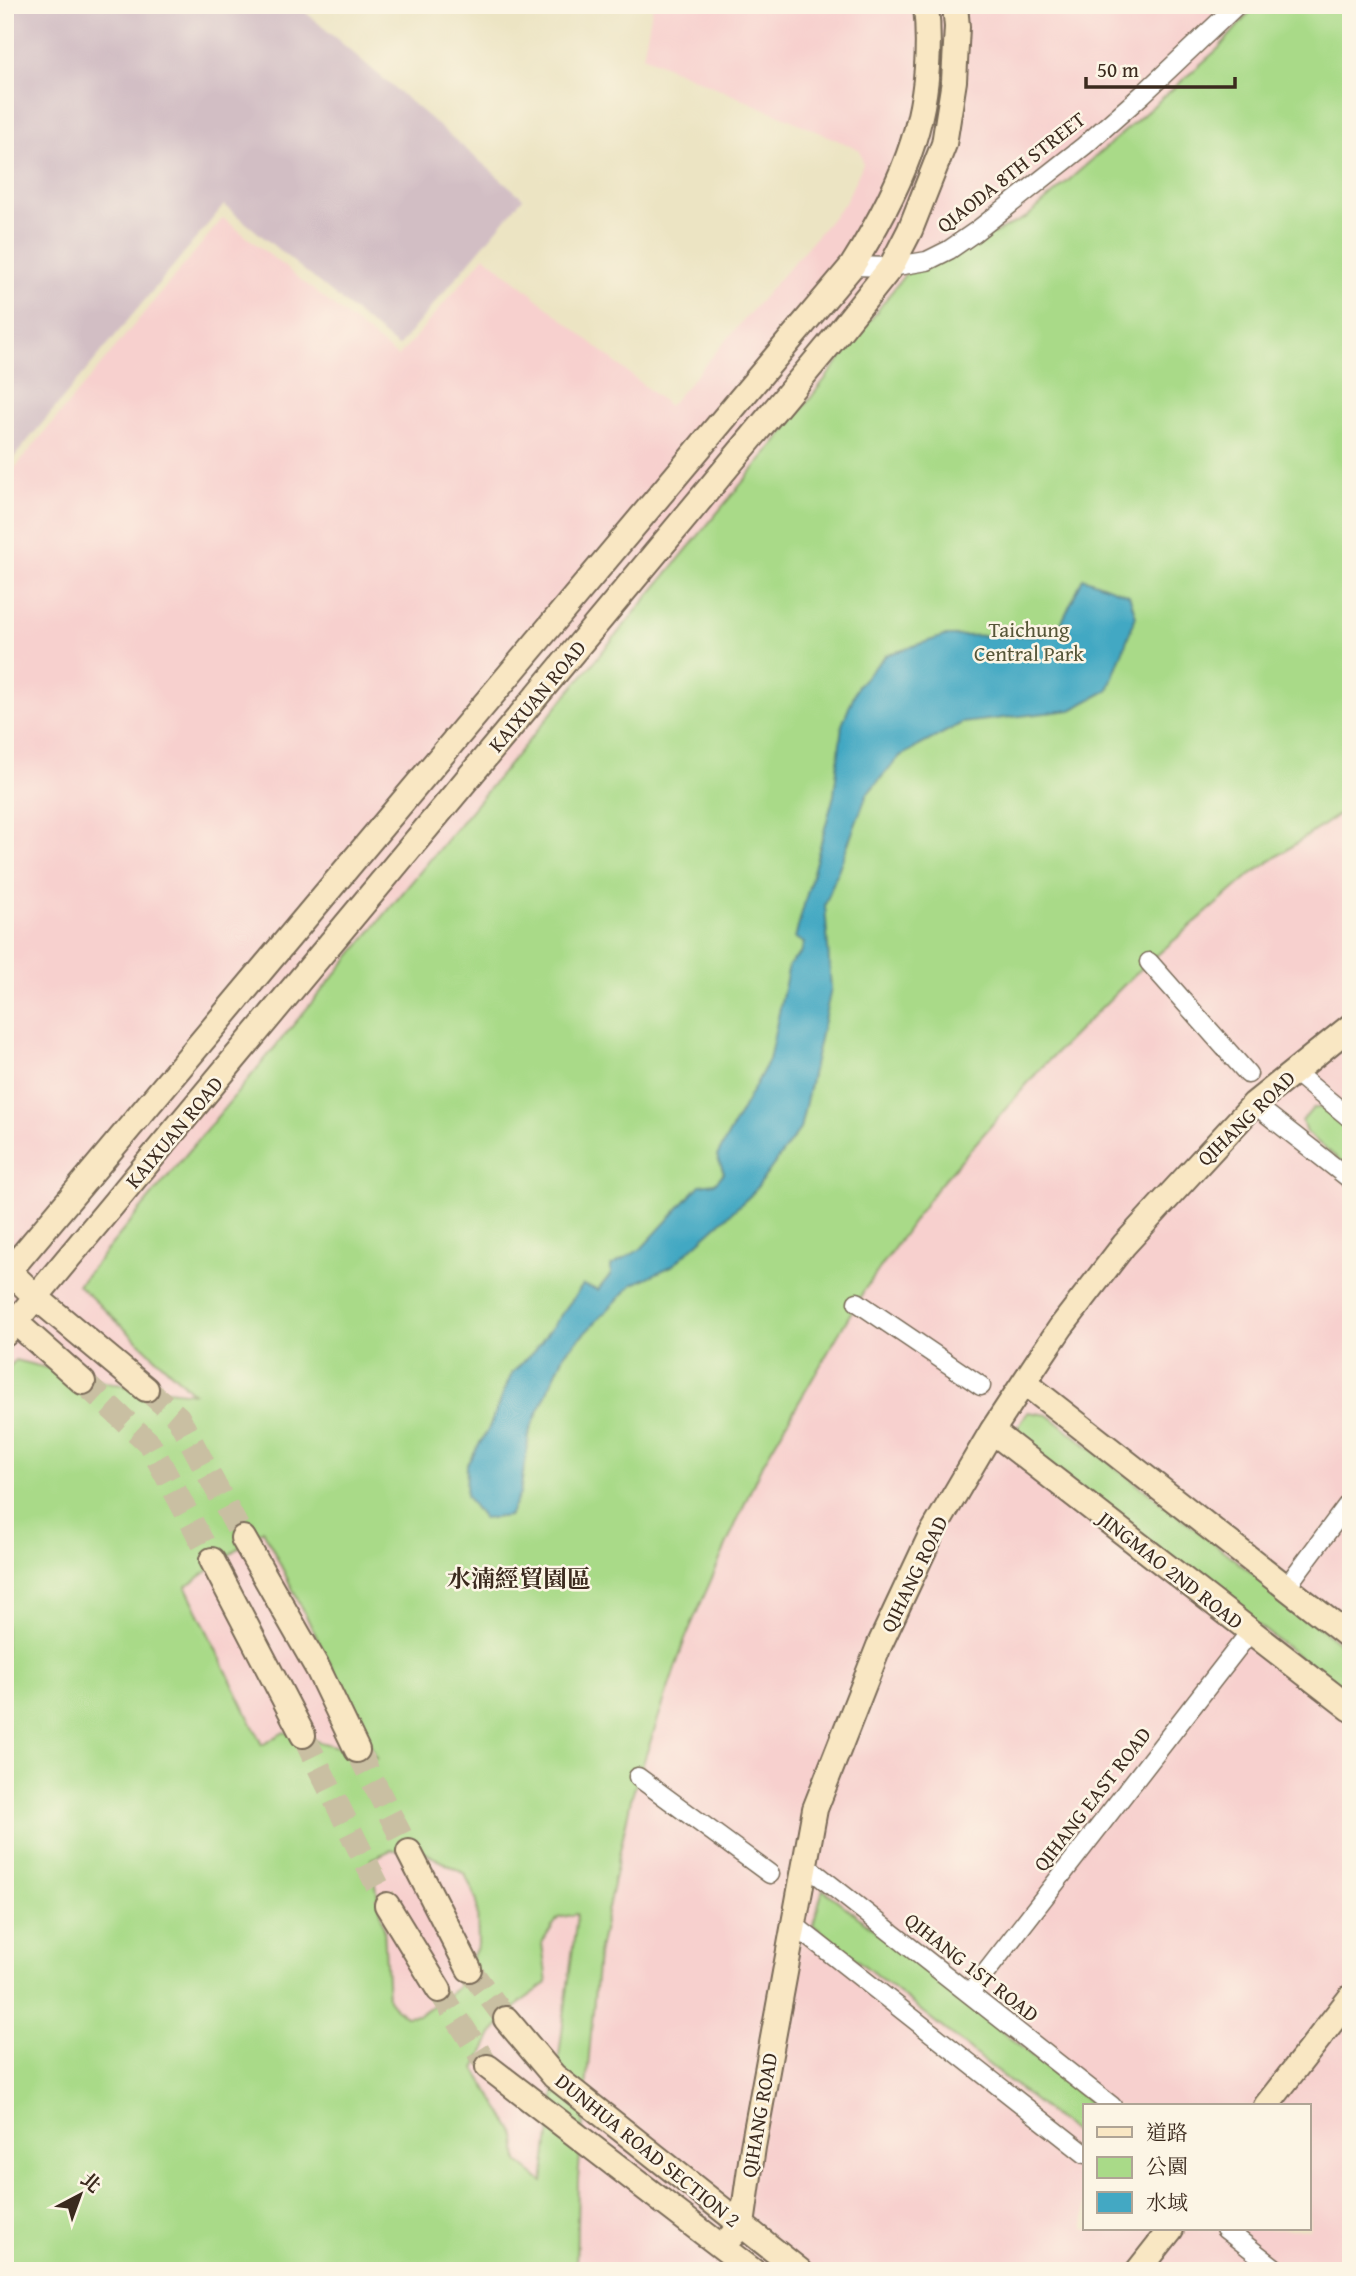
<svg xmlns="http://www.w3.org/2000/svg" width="1356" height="2276" font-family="'Gentium Book Plus','Noto Serif TC',serif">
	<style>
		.built { fill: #f7d0ce; fill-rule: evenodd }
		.industrial { fill: #d2bec4 }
		.green { fill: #a9da88; stroke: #728253; stroke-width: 2; fill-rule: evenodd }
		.water { fill: #43a8c3; stroke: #3f6970; stroke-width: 2 }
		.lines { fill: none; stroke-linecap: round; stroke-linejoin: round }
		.secondary-tunnel { stroke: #c9bfa2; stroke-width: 24; stroke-dasharray: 24 12; stroke-linecap: butt }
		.street-casing { stroke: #796b58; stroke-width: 21 }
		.secondary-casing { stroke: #796b58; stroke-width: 28 }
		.street { stroke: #fff; stroke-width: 18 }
		.secondary { stroke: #f9e7c3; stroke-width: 24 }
		.labels { text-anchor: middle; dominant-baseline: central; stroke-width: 5; stroke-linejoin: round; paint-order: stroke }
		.street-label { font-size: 21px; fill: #3b2a1e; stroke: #fcf5e5 }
		.park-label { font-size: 21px; fill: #565638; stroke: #fcf5e5 }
		.quarter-label { font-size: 24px; font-weight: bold; fill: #3b2a1e; stroke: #fcf5e5 }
	</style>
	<rect width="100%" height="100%" fill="#fcf5e5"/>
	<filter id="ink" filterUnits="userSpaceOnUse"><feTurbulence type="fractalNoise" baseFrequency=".0143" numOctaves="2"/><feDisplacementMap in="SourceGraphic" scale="14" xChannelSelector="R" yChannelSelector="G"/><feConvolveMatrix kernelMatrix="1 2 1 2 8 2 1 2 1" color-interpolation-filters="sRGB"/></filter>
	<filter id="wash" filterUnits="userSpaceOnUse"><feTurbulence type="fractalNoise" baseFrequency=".00686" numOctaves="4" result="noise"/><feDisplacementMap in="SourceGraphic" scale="28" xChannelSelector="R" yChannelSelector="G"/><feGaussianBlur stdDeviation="1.57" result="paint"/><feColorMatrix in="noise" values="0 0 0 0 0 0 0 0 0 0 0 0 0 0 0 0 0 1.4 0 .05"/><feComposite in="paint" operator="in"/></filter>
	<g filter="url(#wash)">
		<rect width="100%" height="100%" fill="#ece4c3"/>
		<path class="built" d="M653 5H1351V2271H5V480L223 218 398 357 485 256 669 406 845 203 863 164 860 150 643 56ZM1085 2106H1309V2229H1085Z"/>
		<path class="industrial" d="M5 5H297L523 198 398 347 224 205 5 468Z"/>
		<path class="green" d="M1256 5H1351V806L1250 875 1134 975 1040 1069 936 1189 863 1292 760 1469 685 1639 631 1799 598 1955 578 2179 576 2271H5V1372L15 1360 108 1383 193 1393 78 1285 790 425 906 273 928 266 1027 217 1218 49ZM263 1530 377 1758 284 1732 262 1745 186 1587ZM391 1850H420L465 1874 477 1901 478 1945 457 1988 419 2015 406 2016 395 2008 388 1999 384 1928 371 1859ZM576 1914 577 1915 543 2182 518 2162 516 2136 475 2069 492 2034 521 2002 547 1983 542 1943 558 1918Z
			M1313 1108H1326L1351 1128V1169L1306 1133 1302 1121Z
			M1028 1412 1048 1415 1274 1590 1351 1653V1697L1024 1445 1017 1429Z
			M823 1889 1095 2106H1085V2141L813 1925Z"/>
		<path class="water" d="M1083 578 1129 595 1136 616 1108 690 1071 710 962 723 900 756 867 794 825 905 831 989 800 1129 752 1194 672 1266 633 1284 565 1353 530 1430 520 1494 509 1516 483 1519 466 1496 467 1464 488 1430 512 1373 535 1350 583 1285 598 1290 611 1274V1266L641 1249 700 1185 715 1183 724 1173 717 1156 769 1060 789 965 801 953 804 943 795 938 834 795 842 725 858 685 886 655 944 636 1037 635 1057 632Z"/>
	</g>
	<g filter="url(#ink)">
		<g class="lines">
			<path class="secondary-tunnel" d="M83 1382 149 1443 212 1560
				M146 1389 178 1417 243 1538
				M303 1735 387 1905
				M357 1750 409 1852
				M469 1969 506 2019
				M439 1990 488 2067"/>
			<g class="street-casing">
				<path id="street" d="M852 266 891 267 927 261 949 250 975 232 1084 146 1143 94 1237 5
					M1149 962 1248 1074
					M1293 1071 1351 1119
					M1254 1104 1351 1180
					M857 1302 981 1386
					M1287 1586 1351 1500
					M638 1777 770 1874
					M804 1864 1112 2106
					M793 1924 1085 2154
					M970 1993 1250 1632
					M1225 2229 1279 2271"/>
			</g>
			<g class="secondary-casing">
				<path id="secondary" d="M9 1271 38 1299 146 1389
					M5 1276 852 266C906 180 936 109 926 5
					M5 1313 83 1382
					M5 1334 828 346 891 267 910 230 944 144 954 81 957 27 955 5
					M1025 1383 1351 1638
					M992 1431 1351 1709
					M243 1538 318 1669 357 1750
					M212 1560 303 1735
					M409 1852 469 1969
					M387 1905 439 1990
					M506 2019 554 2076 800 2271
					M488 2067 753 2271
					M1266 2106 1351 1997
					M722 2246 742 2225 753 2147 815 1809 879 1646 931 1535 992 1431 1040 1358 1061 1327 1124 1245 1254 1104 1351 1026
					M1138 2271 1171 2229"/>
			</g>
			<use href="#street" class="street"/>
			<use href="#secondary" class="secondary"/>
		</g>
	</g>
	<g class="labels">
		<g class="street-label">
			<text transform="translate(1011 172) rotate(-38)">QIAODA 8TH STREET</text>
			<text transform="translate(537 696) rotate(-50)">KAIXUAN ROAD</text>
			<text transform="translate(1246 1118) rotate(-44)">QIHANG ROAD</text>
			<text transform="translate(174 1132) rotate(-50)">KAIXUAN ROAD</text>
			<text transform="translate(1171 1570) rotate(38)">JINGMAO 2ND ROAD</text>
			<text transform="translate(914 1574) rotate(-64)">QIHANG ROAD</text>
			<text transform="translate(1092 1799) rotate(-52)">QIHANG EAST ROAD</text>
			<text transform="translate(972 1967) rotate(38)">QIHANG 1ST ROAD</text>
			<text transform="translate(759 2115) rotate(-80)">QIHANG ROAD</text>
			<text transform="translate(648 2150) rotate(39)">DUNHUA ROAD SECTION 2</text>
		</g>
		<g class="park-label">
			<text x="1029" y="629">Taichung<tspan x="1029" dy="24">Central Park</tspan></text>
		</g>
		<g class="quarter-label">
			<text x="519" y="1578">水湳經貿園區</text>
		</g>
	</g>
	<rect width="1356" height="2276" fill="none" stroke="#fcf5e5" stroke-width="28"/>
	<rect x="1083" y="2104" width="228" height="126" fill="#fcf5e5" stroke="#afa495" stroke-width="2"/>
	<rect x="1097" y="2127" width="35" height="10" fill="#f9e7c3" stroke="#afa495" stroke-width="2"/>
	<text x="1146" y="2140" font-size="21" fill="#3b2a1e">道路</text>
	<rect x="1097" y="2157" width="35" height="21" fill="#a9da88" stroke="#afa495" stroke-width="2"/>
	<text x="1146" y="2174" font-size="21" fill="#3b2a1e">公園</text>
	<rect x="1097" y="2192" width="35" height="21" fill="#43a8c3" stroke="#afa495" stroke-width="2"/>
	<text x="1146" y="2210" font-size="21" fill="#3b2a1e">水域</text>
	<g transform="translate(80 2195) rotate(41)" stroke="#fcf5e5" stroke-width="5" paint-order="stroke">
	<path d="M0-5L12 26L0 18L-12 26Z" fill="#3b2a1e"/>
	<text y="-10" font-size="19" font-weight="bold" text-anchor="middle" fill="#3b2a1e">北</text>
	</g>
	<path d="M1086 77v10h149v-10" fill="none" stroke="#3b2a1e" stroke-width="3.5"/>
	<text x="1097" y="77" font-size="21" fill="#3b2a1e" stroke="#fcf5e5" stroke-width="5" paint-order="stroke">50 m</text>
</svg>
